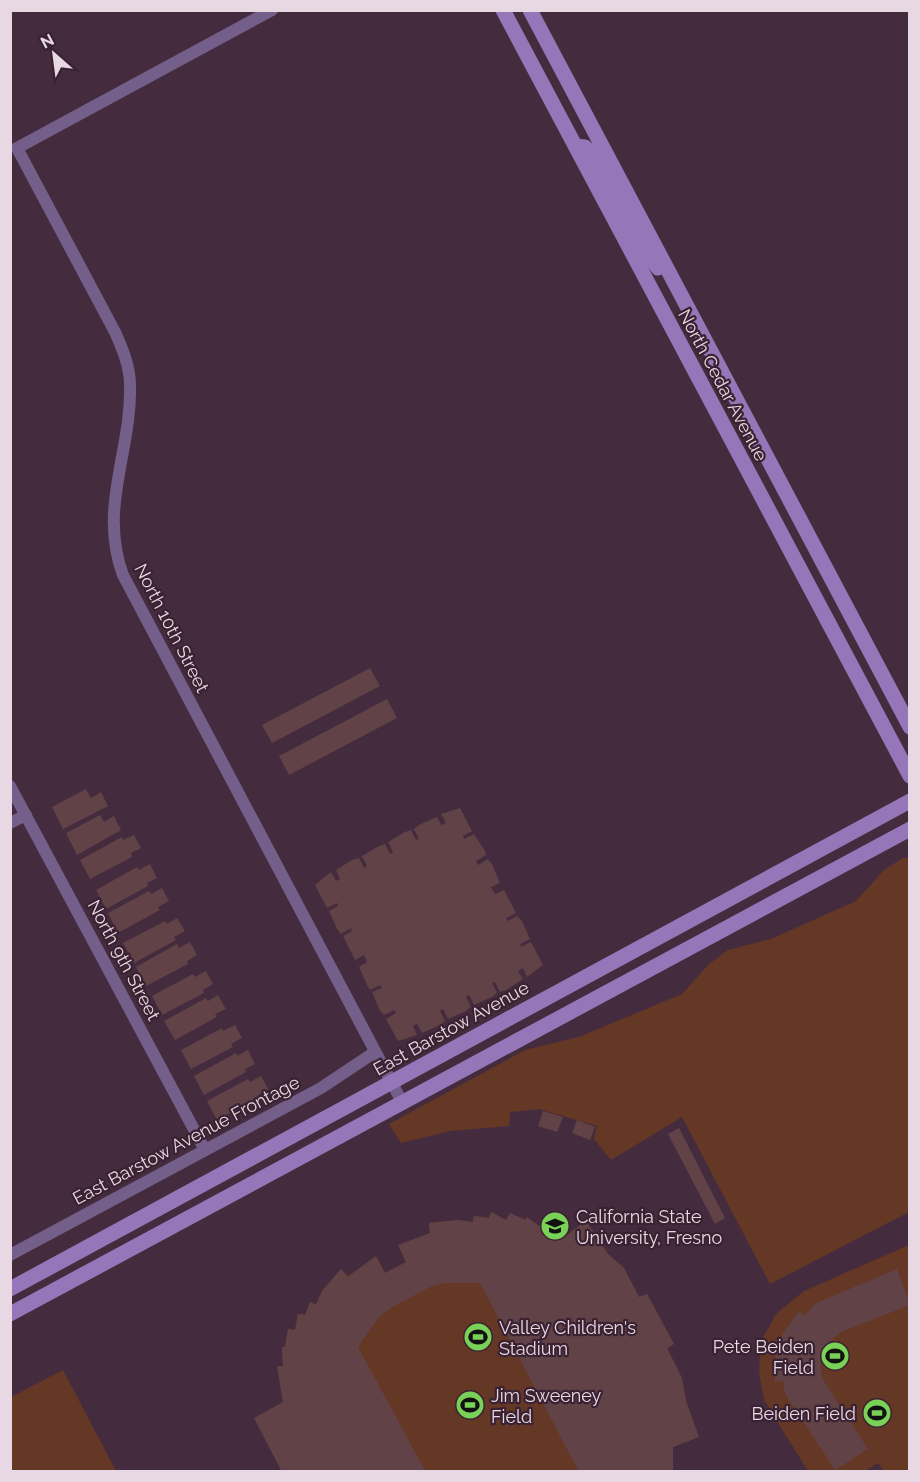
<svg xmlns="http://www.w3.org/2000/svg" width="920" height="1482" font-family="Raleway,sans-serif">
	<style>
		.green { fill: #653725 }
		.building { fill: #614246 }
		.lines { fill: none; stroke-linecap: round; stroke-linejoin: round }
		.street { stroke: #735f89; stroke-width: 12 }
		.secondary { stroke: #9576b8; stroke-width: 15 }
		.labels { text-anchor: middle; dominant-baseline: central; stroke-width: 4.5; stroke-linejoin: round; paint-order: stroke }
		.street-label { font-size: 18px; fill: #e8d8e3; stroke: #3a2233 }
		.poi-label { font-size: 18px; fill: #e8d8e3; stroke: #3a2233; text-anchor: start }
	</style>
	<rect width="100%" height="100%" fill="#442c3e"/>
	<path class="green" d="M903 858H910L909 1212 770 1284 682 1117 611 1160 594 1139 597 1126 539 1109 510 1112 509 1126 451 1131 401 1143 389 1124 525 1050 579 1037 682 994 709 964 728 950 771 939 856 901 885 869Z
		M491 1212 506 1220 510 1213 525 1220 527 1217 543 1229 547 1223 564 1237 586 1221 608 1254 624 1268 639 1297 647 1294 674 1344 667 1349 682 1378 686 1401 699 1437 673 1447V1471L282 1472 254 1418 283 1402 277 1366H283L282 1347H285L288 1329 295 1330 298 1314 305 1315 310 1302 316 1304 322 1291 341 1269 348 1276 376 1256 385 1273 406 1262 398 1245 430 1233 429 1223 458 1220 473 1222 474 1216 489 1218Z
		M909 1245V1471H884L878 1463 865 1471H808L764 1400 759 1371 761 1341 776 1314 804 1291Z
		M63 1370 116 1471H11V1397Z"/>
	<path class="building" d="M370 668 380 686 272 743 262 725Z
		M387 699 397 718 289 775 279 756Z
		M86 789 91 798 101 792 108 806 63 829 52 807Z
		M460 808 472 831 463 836 464 839 474 834 485 851 486 855 476 861 478 865 488 859 492 864 500 883 491 887 495 894 504 890 516 913 506 918 508 921 517 916 522 921 530 939 520 944 521 947 531 942 543 965 527 977 523 968 518 971 523 979 506 990 500 992 495 982 492 983 497 993 492 997 474 1005 469 995 466 997 471 1007 466 1011 448 1019 443 1009 440 1011 445 1021 440 1025 422 1033 417 1024 413 1026 417 1035 398 1041 386 1019 396 1013 394 1010 384 1015 380 1011 372 992 382 988 380 985 370 990 367 985 359 967 367 962 364 955 355 960 343 936 352 931 351 928 341 934 337 929 329 911 338 906 337 903 327 908 315 885 331 872 336 881 340 879 336 870 352 860 359 858 364 868 367 866 362 856 379 846 385 844 390 854 393 852 388 842 405 832 411 830 416 840 419 839 414 829 419 825 437 817 441 825 446 823 441 814Z
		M100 815 104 822 114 816 121 830 77 855 66 833Z
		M134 835 141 848 131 853 132 857 90 879 80 860 122 837 123 840Z
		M150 864 157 878 147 883 148 886 106 909 96 890 137 867 139 870Z
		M162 888 169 901 158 907 160 910 118 933 108 913 149 891 151 894Z
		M177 918 185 931 174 937 176 940 134 963 123 943 165 921 167 924Z
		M190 942 197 955 187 961 188 964 146 986 136 967 177 944 179 948Z
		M206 971 213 984 203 990 204 993 162 1015 152 996 193 974 195 977Z
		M218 995 226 1009 215 1014 217 1017 175 1040 164 1021 206 998 208 1001Z
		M235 1025 242 1038 231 1044 233 1047 191 1069 181 1050 222 1028 223 1031Z
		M248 1050 255 1064 245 1069 246 1072 204 1095 194 1076 236 1053 237 1056Z
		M261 1076 268 1089 258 1095 259 1098 217 1120 207 1101 248 1079 250 1082Z
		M543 1111 563 1117 557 1132 538 1126Z
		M577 1120 595 1127 590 1140 572 1133Z
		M679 1128 725 1218 715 1224 668 1134Z
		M491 1212 506 1220 510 1213 526 1220 527 1217 543 1229 547 1223 564 1237 586 1221 608 1254 624 1268 639 1297 647 1294 674 1344 667 1348 682 1378 686 1401 699 1437 673 1447V1472H579L480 1283H445L432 1286 389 1309 379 1317 358 1347 426 1472H282L254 1418 283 1402 277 1366H283L282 1347H285L288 1329 295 1330 298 1314 305 1315 310 1302 316 1305 322 1291 341 1269 348 1277 376 1256 385 1273 406 1262 398 1245 430 1233 429 1223 458 1220 473 1222 474 1216 489 1218Z
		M897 1269 910 1305 841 1332 827 1344 820 1359 822 1378 868 1449 835 1470 785 1394 783 1381 775 1382V1360L782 1335 799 1311 805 1315 816 1303Z"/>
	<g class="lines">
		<path class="street" d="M272 10 17 148 115 332C122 348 130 366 130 385 132 451 98 508 123 575L402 1102
			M10 786 205 1150
			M10 823 26 815
			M10 1255 321 1088 375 1052"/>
		<path class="secondary" d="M503 10 910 776
			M530 10 910 727
			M575 146 585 147 592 154 645 250 658 268
			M10 1289 910 801
			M10 1314 910 829"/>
	</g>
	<defs>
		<g id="university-disc" transform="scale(1.5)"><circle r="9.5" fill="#7ad157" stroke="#3a2233"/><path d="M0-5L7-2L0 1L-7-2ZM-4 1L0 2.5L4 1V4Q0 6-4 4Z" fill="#111"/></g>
		<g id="stadium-disc" transform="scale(1.5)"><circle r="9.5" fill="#7ad157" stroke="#3a2233"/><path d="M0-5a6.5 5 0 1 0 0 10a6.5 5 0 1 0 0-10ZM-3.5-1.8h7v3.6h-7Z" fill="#111"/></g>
	</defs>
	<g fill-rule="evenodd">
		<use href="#university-disc" x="555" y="1226"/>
		<use href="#stadium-disc" x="478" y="1337"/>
		<use href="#stadium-disc" x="835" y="1356"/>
		<use href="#stadium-disc" x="470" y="1405"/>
		<use href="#stadium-disc" x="877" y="1413"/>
	</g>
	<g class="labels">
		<g class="street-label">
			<text transform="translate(723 385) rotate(62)">North Cedar Avenue</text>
			<text transform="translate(172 628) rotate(63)">North 10th Street</text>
			<text transform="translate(124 960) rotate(62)">North 9th Street</text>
			<text transform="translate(451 1028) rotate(-29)">East Barstow Avenue</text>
			<text transform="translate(186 1140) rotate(-28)">East Barstow Avenue Frontage</text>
		</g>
		<g class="poi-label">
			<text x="576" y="1216">California State<tspan x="576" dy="21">University, Fresno</tspan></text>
			<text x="499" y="1327">Valley Children's<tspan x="499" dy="21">Stadium</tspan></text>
			<text x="814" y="1346" text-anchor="end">Pete Beiden<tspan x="814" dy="21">Field</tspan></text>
			<text x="491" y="1395">Jim Sweeney<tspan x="491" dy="21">Field</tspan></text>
			<text x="856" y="1413" text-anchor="end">Beiden Field</text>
		</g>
	</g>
	<rect width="920" height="1482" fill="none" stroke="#e8d8e3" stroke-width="24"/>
	<g transform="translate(54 54) rotate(332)" stroke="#3a2233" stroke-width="4.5" paint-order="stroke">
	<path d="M0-4.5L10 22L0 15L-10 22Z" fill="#e8d8e3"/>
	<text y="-9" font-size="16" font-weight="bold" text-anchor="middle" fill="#e8d8e3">N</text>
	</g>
</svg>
